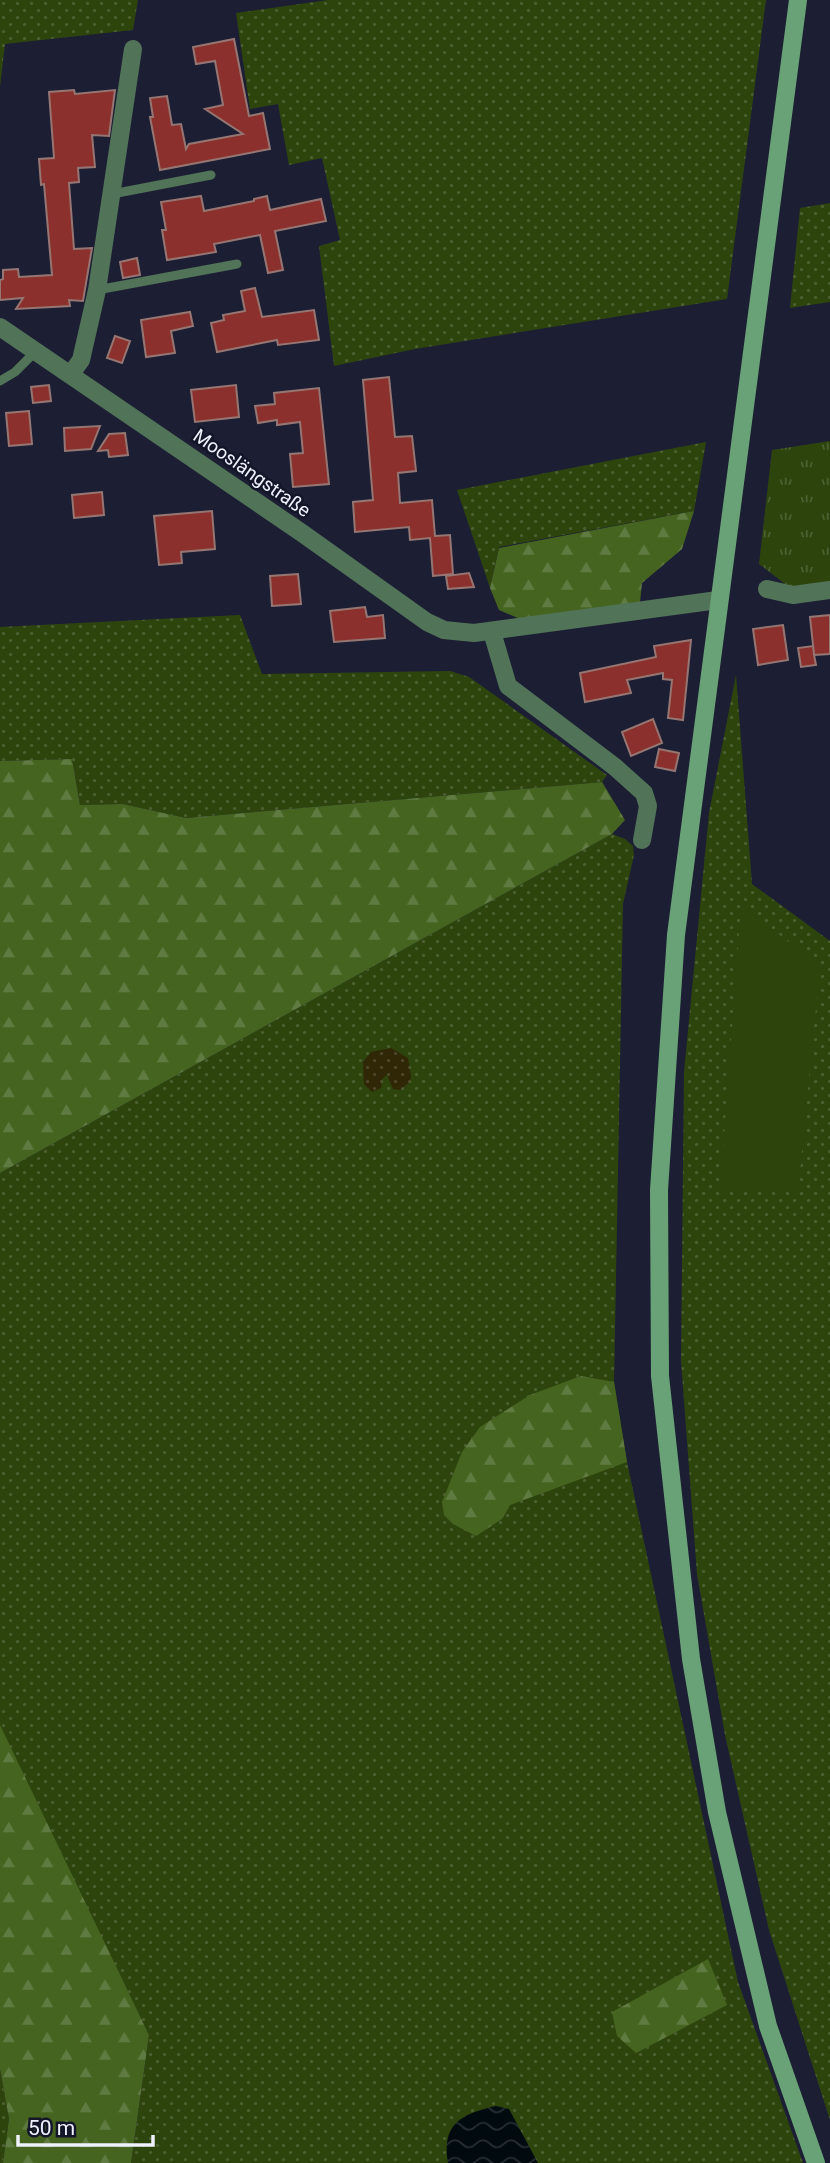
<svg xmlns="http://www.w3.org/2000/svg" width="830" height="2163" font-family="Roboto,sans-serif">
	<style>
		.grass { fill: url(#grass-dots) }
		.forest { fill: url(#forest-firs) }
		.sand { fill: url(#sand-dots) }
		.park { fill: url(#park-tufts) }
		.pitch { fill: #2d450d }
		.water { fill: url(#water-waves) }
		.building { fill: #8c302d; stroke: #957673; stroke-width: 2 }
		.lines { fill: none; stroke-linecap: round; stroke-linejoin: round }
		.lane { stroke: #517358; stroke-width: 9 }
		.street { stroke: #517358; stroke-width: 18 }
		.secondary { stroke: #6aa277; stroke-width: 18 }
		.labels { text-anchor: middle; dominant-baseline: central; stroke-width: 5; stroke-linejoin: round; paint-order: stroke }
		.street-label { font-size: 19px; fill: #eff1fd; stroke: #131529 }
	</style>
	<defs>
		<pattern id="grass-dots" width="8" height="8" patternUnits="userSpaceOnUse" patternTransform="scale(1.75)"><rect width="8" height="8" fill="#2d450d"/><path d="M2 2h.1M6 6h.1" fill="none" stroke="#4c6031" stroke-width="1.8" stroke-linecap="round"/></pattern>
		<pattern id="forest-firs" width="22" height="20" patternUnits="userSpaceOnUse" patternTransform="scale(1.75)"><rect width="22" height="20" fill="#456420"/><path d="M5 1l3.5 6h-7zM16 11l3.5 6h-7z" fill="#607b41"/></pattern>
		<pattern id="sand-dots" width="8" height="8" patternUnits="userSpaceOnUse" patternTransform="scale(1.75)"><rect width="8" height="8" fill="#2f2706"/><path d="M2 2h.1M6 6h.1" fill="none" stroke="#4d472b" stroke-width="1.8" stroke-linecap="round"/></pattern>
		<pattern id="park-tufts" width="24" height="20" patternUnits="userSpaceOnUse" patternTransform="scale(1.75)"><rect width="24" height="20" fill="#2d450d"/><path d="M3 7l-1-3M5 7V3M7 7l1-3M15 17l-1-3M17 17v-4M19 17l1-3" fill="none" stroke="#4c6031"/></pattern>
		<pattern id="water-waves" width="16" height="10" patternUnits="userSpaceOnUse" patternTransform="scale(1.75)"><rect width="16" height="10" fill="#000a0f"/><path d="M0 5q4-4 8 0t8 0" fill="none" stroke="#262e33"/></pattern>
	</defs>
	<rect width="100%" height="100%" fill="#1c1f33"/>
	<path class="grass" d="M0 0H138L133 30 5 44 0 87Z
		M328 0H766L727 299 415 349 334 366 319 246 340 240 322 158 289 165 278 104 250 109 236 13Z
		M830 203V302L790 308 800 208Z
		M706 442 694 511 499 547 490 588 457 490Z
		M240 615 262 674 450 671 469 677 607 775 602 782 186 818 123 804 80 805 72 759 0 761V627Z
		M736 675 752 884 830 941V2120L769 1930 725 1735 697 1574 681 1361 684 1072 709 813Z
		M612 834 625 839 633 846 634 855 623 904 614 1382 627 1462 738 1982 803 2163H131L149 2035 0 1733V1173Z
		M0 2069 9 2119 3 2163H0Z"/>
	<path class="forest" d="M694 511 682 549 642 583 640 602 520 619 499 610 490 588 499 548Z
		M72 759 80 805 123 804 186 818 602 782 625 820 612 834 0 1173V761Z
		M581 1376 614 1382 627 1462 510 1505 502 1519 476 1536 453 1524 444 1515 442 1502 462 1452 480 1427 530 1395Z
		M0 1725 149 2035 131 2163H3L9 2119 0 2069Z
		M708 1959 727 2005 636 2053 617 2036 612 2012Z"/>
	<path class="sand" d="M391 1048 408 1058 411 1076 410 1082 400 1090 393 1089 387 1075 382 1079 381 1088 372 1092 364 1084 363 1062 371 1052Z"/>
	<path class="park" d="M830 441V587L793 590 759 564 772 450Z"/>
	<path class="pitch" d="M741 906 820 965 798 1192 720 1190Z"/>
	<path class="water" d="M496 2106 509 2109 538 2163H448C441 2124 461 2114 496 2106Z"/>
	<path class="building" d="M234 39 249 116 263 113 270 149 160 170 150 117H153L150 98 167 96 172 125 181 124 186 149 189 144 243 134 205 109 223 105 215 61 196 64 193 47Z
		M74 90 75 94 115 90 109 136 92 135 95 167 78 168 79 182 69 183 74 249 92 248 83 301 69 300 70 306 16 309 23 298 0 300V280L3 279V270L18 269 19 277 52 275 44 184 41 185 39 159 54 158 49 92Z
		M201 196 204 211 254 201V199L267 196 270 210 321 199 326 221 275 231 283 270 268 273 260 235 214 244 216 252 167 260 162 230H166L161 202Z
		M137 258 140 275 123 278 120 262Z
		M255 288 262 317 314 310 319 340 278 345 277 340 217 352 211 323 224 320 223 315 245 311 241 291Z
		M190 312 193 326 171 331 175 353 146 357 141 320Z
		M115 336 130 341 122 363 107 358Z
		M389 377 395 437 412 436 416 471 398 473 400 503 432 500 435 536 450 535 453 574 433 576 430 538 410 540 409 527 355 532 353 502 373 500 363 380Z
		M49 385 51 401 33 403 31 387Z
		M236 385 239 417 195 422 191 390Z
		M319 388 329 484 293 487 290 454 303 453 300 422 277 425V420L258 423 255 406 275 404 274 393Z
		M29 411 32 444 9 446 6 413Z
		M100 426 91 449 65 451 64 428Z
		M125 433 128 455 109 457 108 450 98 451 109 434Z
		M102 492 104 515 74 518 72 495Z
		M212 511 215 549 181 552 182 563 159 565 154 516Z
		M469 573 474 587 448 589 446 576Z
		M298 574 301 604 272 606 270 576Z
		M365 607 367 617 383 615 385 638 334 642 330 611Z
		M830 615V654L814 655 816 665 801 667 798 648 813 646 814 654 810 617Z
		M783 625 788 660 758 665 753 629Z
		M691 640 683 720 668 718 672 680 663 679V673L627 680 631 693 585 702 580 673 656 657 654 646Z
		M653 719 662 743 631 756 622 732Z
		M659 749 679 753 675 771 655 767Z"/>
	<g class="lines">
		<path class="lane" d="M112 194 211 175
			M97 290 237 264
			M0 381 15 372 36 351"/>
		<path class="street" d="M0 327 302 533 427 622 444 630 474 633 718 600
			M70 375 81 360 97 290 133 49
			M767 589 793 595 830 590
			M492 632 508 686 615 767 644 793 648 806 642 840"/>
		<path class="secondary" d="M798 0 676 935 659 1190 660 1376 691 1659 717 1812 768 2026 816 2163"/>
	</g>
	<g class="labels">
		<g class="street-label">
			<text transform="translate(252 473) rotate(35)">Mooslängstraße</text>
		</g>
	</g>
	<path d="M18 2135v10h135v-10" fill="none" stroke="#eff1fd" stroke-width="3.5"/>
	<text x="28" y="2135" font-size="21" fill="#eff1fd" stroke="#131529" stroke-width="5" paint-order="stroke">50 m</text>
</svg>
